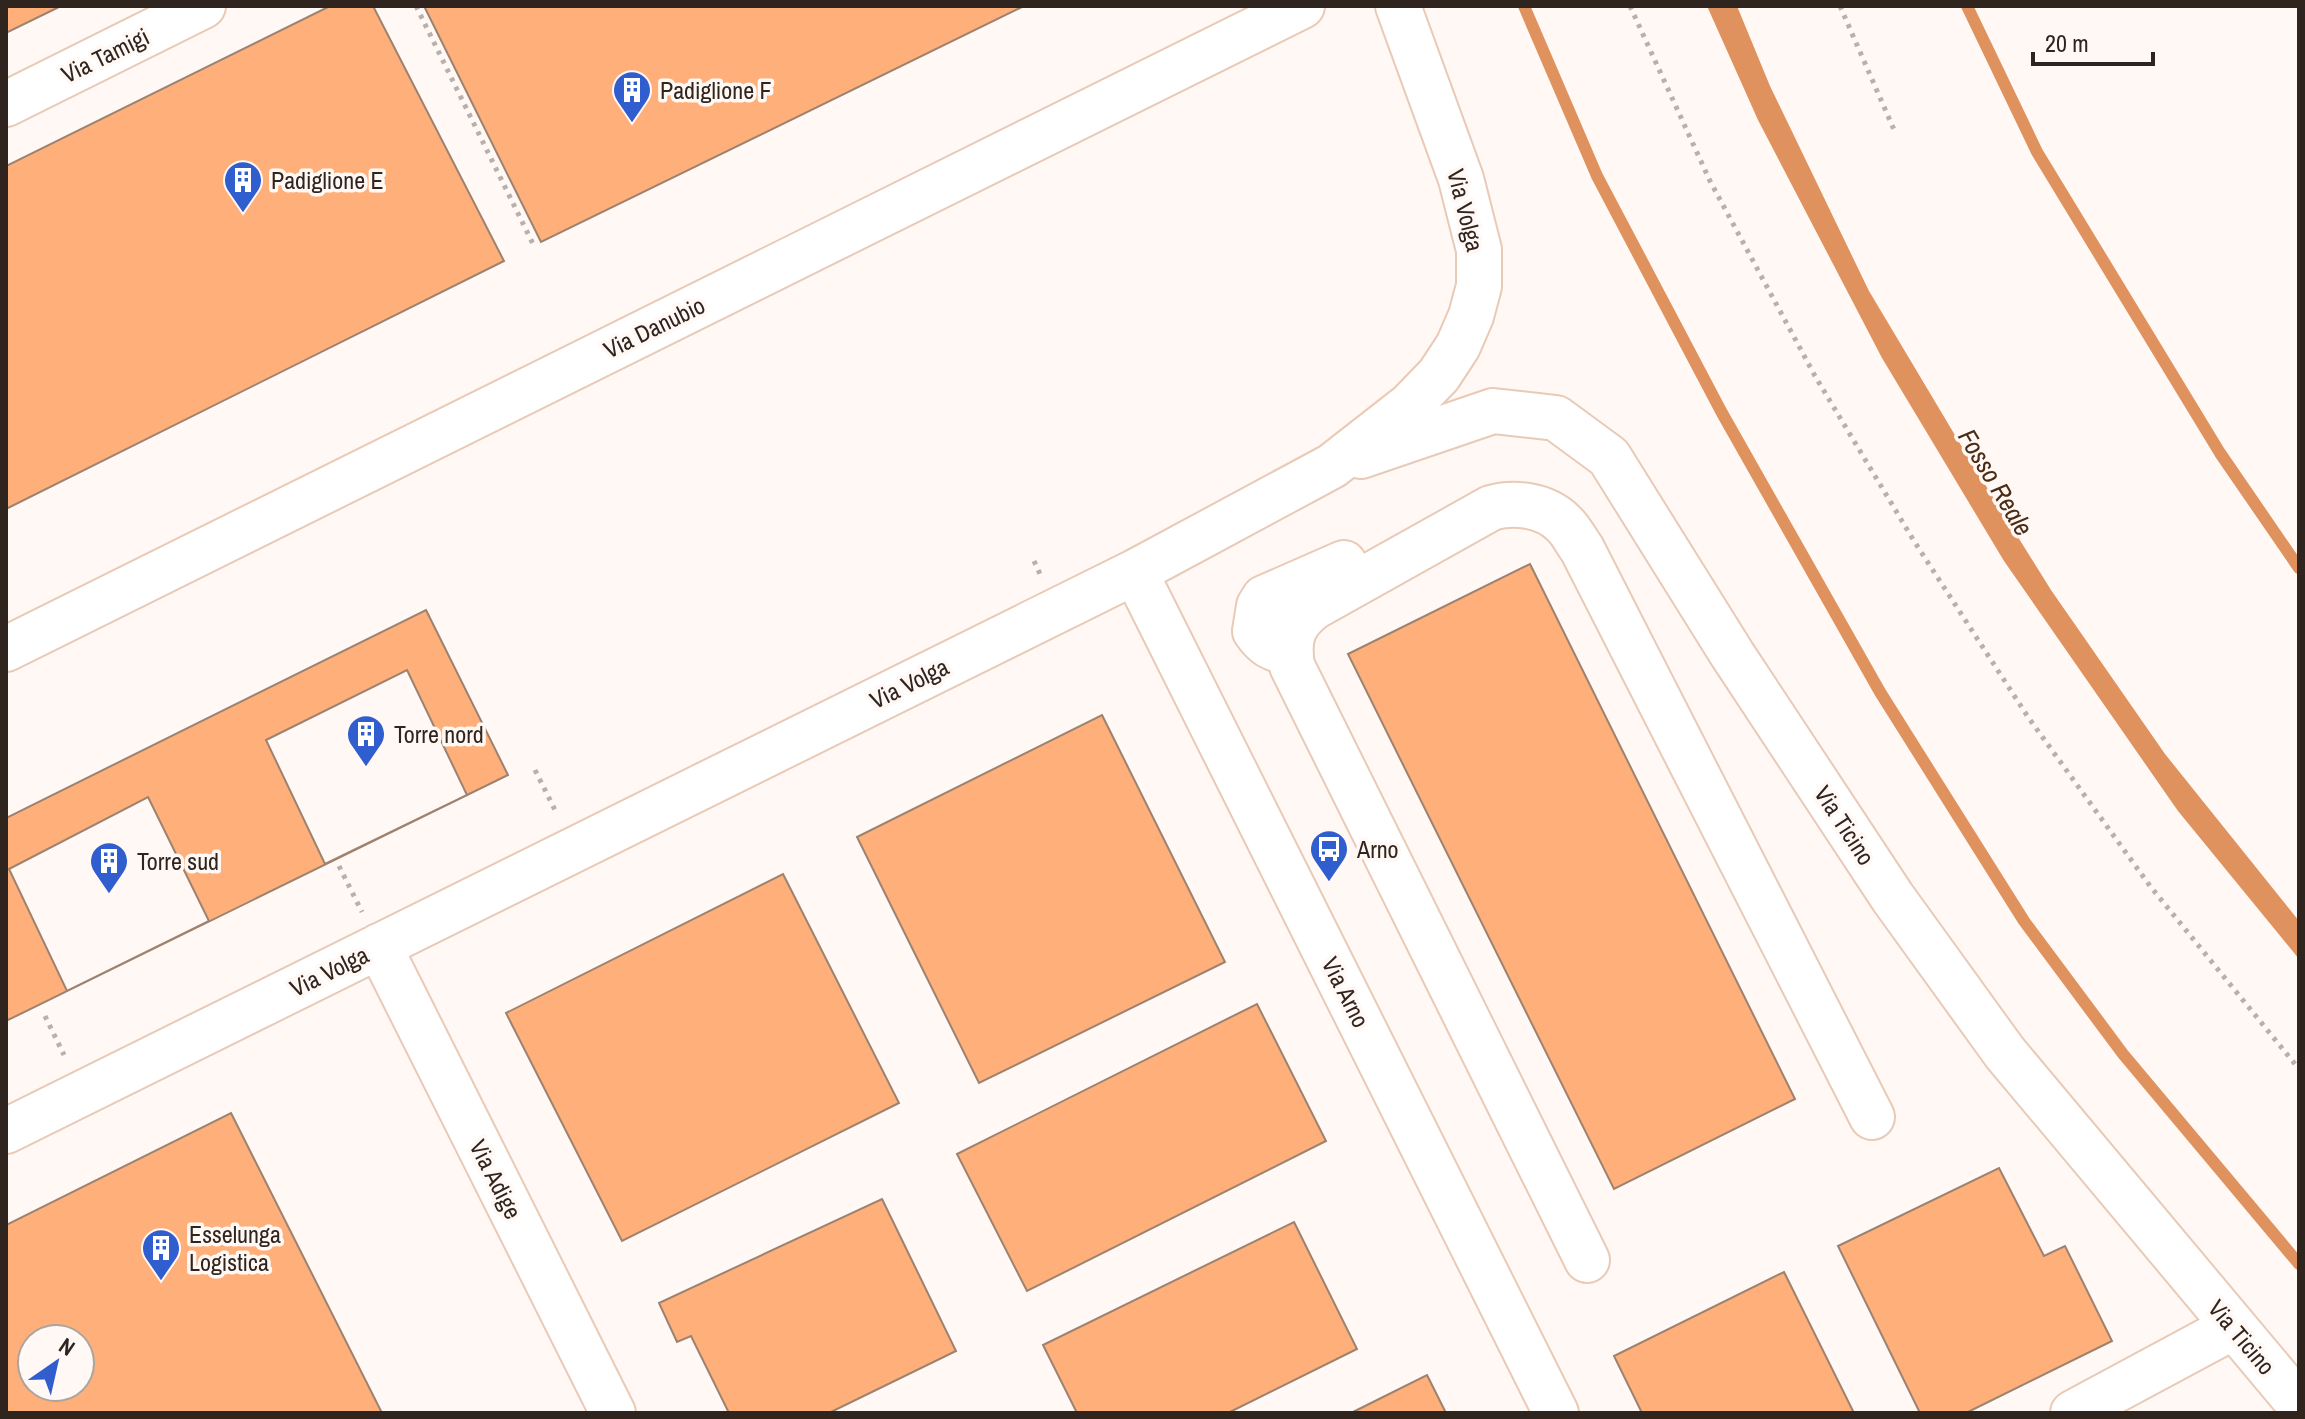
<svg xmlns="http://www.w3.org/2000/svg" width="2305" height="1419" font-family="'Archivo Narrow',sans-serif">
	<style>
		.water { fill: #e0925e }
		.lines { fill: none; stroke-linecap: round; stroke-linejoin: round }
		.stream { stroke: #e0925e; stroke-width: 12 }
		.building { fill: #ffaf7a; stroke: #9d8270; stroke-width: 2; fill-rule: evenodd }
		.minor-casing { stroke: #e8cab7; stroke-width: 48 }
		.path { stroke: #b9b0ab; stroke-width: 5; stroke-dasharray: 4 6; stroke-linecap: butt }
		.minor { stroke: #fff; stroke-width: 44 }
		.labels { text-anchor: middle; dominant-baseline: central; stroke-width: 7; stroke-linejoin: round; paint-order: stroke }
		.street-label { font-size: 24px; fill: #30251e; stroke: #fff8f4 }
		.poi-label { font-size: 24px; fill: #30251e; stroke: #fff8f4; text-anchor: start }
		.water-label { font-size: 26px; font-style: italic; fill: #4b2c15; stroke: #fff8f4 }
	</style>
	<rect width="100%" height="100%" fill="#fff8f4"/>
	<path class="water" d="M1707 6H1737L1770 86 1869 291 1971 462 2051 590 2165 754 2299 921V959L2178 811 2004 561 1882 358 1758 120Z"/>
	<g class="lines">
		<path class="stream" d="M1524 6 1597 176 1722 413 1880 692 2024 921 2123 1054 2299 1264
			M1967 6 2037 152 2220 453 2299 568"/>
	</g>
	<path class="building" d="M6 6H61L6 33Z
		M330 6H373L504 261 6 509V166Z
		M424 6H1024L541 242Z
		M1530 564 1795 1099 1614 1189 1348 654Z
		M426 610 508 775 6 1021V818Z
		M407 670 467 795 325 864 266 740Z
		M1102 715 1225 962 979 1083 857 837Z
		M148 797 209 921 67 991 9 869Z
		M783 874 899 1103 622 1241 506 1013Z
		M1257 1004 1326 1141 1027 1291 957 1154Z
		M231 1113 382 1413H6V1225ZM32 1339H80V1387H32Z
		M1999 1168 2044 1256 2065 1246 2112 1341 1966 1413H1920L1838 1246Z
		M882 1199 956 1351 829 1413H729L691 1336 677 1342 659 1303Z
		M1294 1222 1357 1349 1228 1413H1077L1043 1345Z
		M1784 1272 1854 1413H1642L1614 1356Z
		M1427 1375 1446 1413H1351Z"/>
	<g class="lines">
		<g class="minor-casing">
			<path id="minor" d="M6 104 203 6
				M1361 456 1493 411 1556 418 1609 457 1732 654 1893 898 2005 1053 2299 1404
				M1135 572 1556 1413
				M6 649 1302 6
				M1290 653C1273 649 1265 646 1255 631L1259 606 1264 598 1344 563
				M379 946 613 1413
				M6 1131 1135 572 1332 466 1410 405 1439 375 1458 346 1471 316 1479 286V250L1461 179 1398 6
				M1587 1260 1292 666C1288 638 1292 624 1314 607L1491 508C1514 501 1545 505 1563 523 1571 530 1576 541 1582 549L1872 1117
				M2073 1413 2233 1327"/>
		</g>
		<path class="path" d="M416 6 535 248
			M1630 6 1710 181 1815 376 1914 541 2028 717 2150 886 2299 1069
			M1840 6 1895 132
			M1034 561 1040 574
			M535 770 556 812
			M339 866 362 912
			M45 1016 64 1055"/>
		<use href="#minor" class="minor"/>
	</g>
	<defs>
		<g id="building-pin" transform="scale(2)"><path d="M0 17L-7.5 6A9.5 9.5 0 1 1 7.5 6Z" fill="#315ece" stroke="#fff8f4"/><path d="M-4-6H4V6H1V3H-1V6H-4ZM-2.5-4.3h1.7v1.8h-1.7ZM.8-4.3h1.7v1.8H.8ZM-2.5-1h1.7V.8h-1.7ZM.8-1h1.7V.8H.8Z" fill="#fff"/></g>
		<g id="bus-pin" transform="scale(2)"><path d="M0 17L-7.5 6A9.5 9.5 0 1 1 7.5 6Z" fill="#315ece" stroke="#fff8f4"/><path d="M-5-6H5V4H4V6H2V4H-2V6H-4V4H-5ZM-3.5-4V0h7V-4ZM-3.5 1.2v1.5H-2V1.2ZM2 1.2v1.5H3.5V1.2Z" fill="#fff"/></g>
	</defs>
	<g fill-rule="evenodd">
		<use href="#building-pin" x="632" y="90"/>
		<use href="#building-pin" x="243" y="180"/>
		<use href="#building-pin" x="366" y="734"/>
		<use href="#bus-pin" x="1329" y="849"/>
		<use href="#building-pin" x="109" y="861"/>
		<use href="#building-pin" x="161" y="1248"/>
	</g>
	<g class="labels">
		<g class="street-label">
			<text transform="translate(105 55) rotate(-26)">Via Tamigi</text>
			<text transform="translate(1466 210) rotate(76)">Via Volga</text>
			<text transform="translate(654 327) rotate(-26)">Via Danubio</text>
			<text transform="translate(909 683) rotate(-26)">Via Volga</text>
			<text transform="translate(1845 825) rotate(57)">Via Ticino</text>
			<text transform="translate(329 971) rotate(-26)">Via Volga</text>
			<text transform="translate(1346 992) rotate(63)">Via Arno</text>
			<text transform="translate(496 1179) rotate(63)">Via Adige</text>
			<text transform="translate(2242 1337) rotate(50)">Via Ticino</text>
		</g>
		<g class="poi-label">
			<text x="660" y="90">Padiglione F</text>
			<text x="271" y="180">Padiglione E</text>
			<text x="394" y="734">Torre nord</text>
			<text x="1357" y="849">Arno</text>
			<text x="137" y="861">Torre sud</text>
			<text x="189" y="1234">Esselunga<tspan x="189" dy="28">Logistica</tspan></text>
		</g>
		<g class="water-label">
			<text transform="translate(1996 482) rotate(59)">Fosso Reale</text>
		</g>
	</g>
	<rect width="2305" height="1419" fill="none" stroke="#30251e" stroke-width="16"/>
	<g transform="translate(56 1363) rotate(34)"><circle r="38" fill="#fff8f4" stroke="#aca49e" stroke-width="2"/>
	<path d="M0-6L14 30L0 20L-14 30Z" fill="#315ece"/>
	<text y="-12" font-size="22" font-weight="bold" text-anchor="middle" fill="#30251e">N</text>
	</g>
	<path d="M2033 52v12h120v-12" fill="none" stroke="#30251e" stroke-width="4"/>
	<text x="2045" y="52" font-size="24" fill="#30251e" stroke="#fff8f4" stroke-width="6" paint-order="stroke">20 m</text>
</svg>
